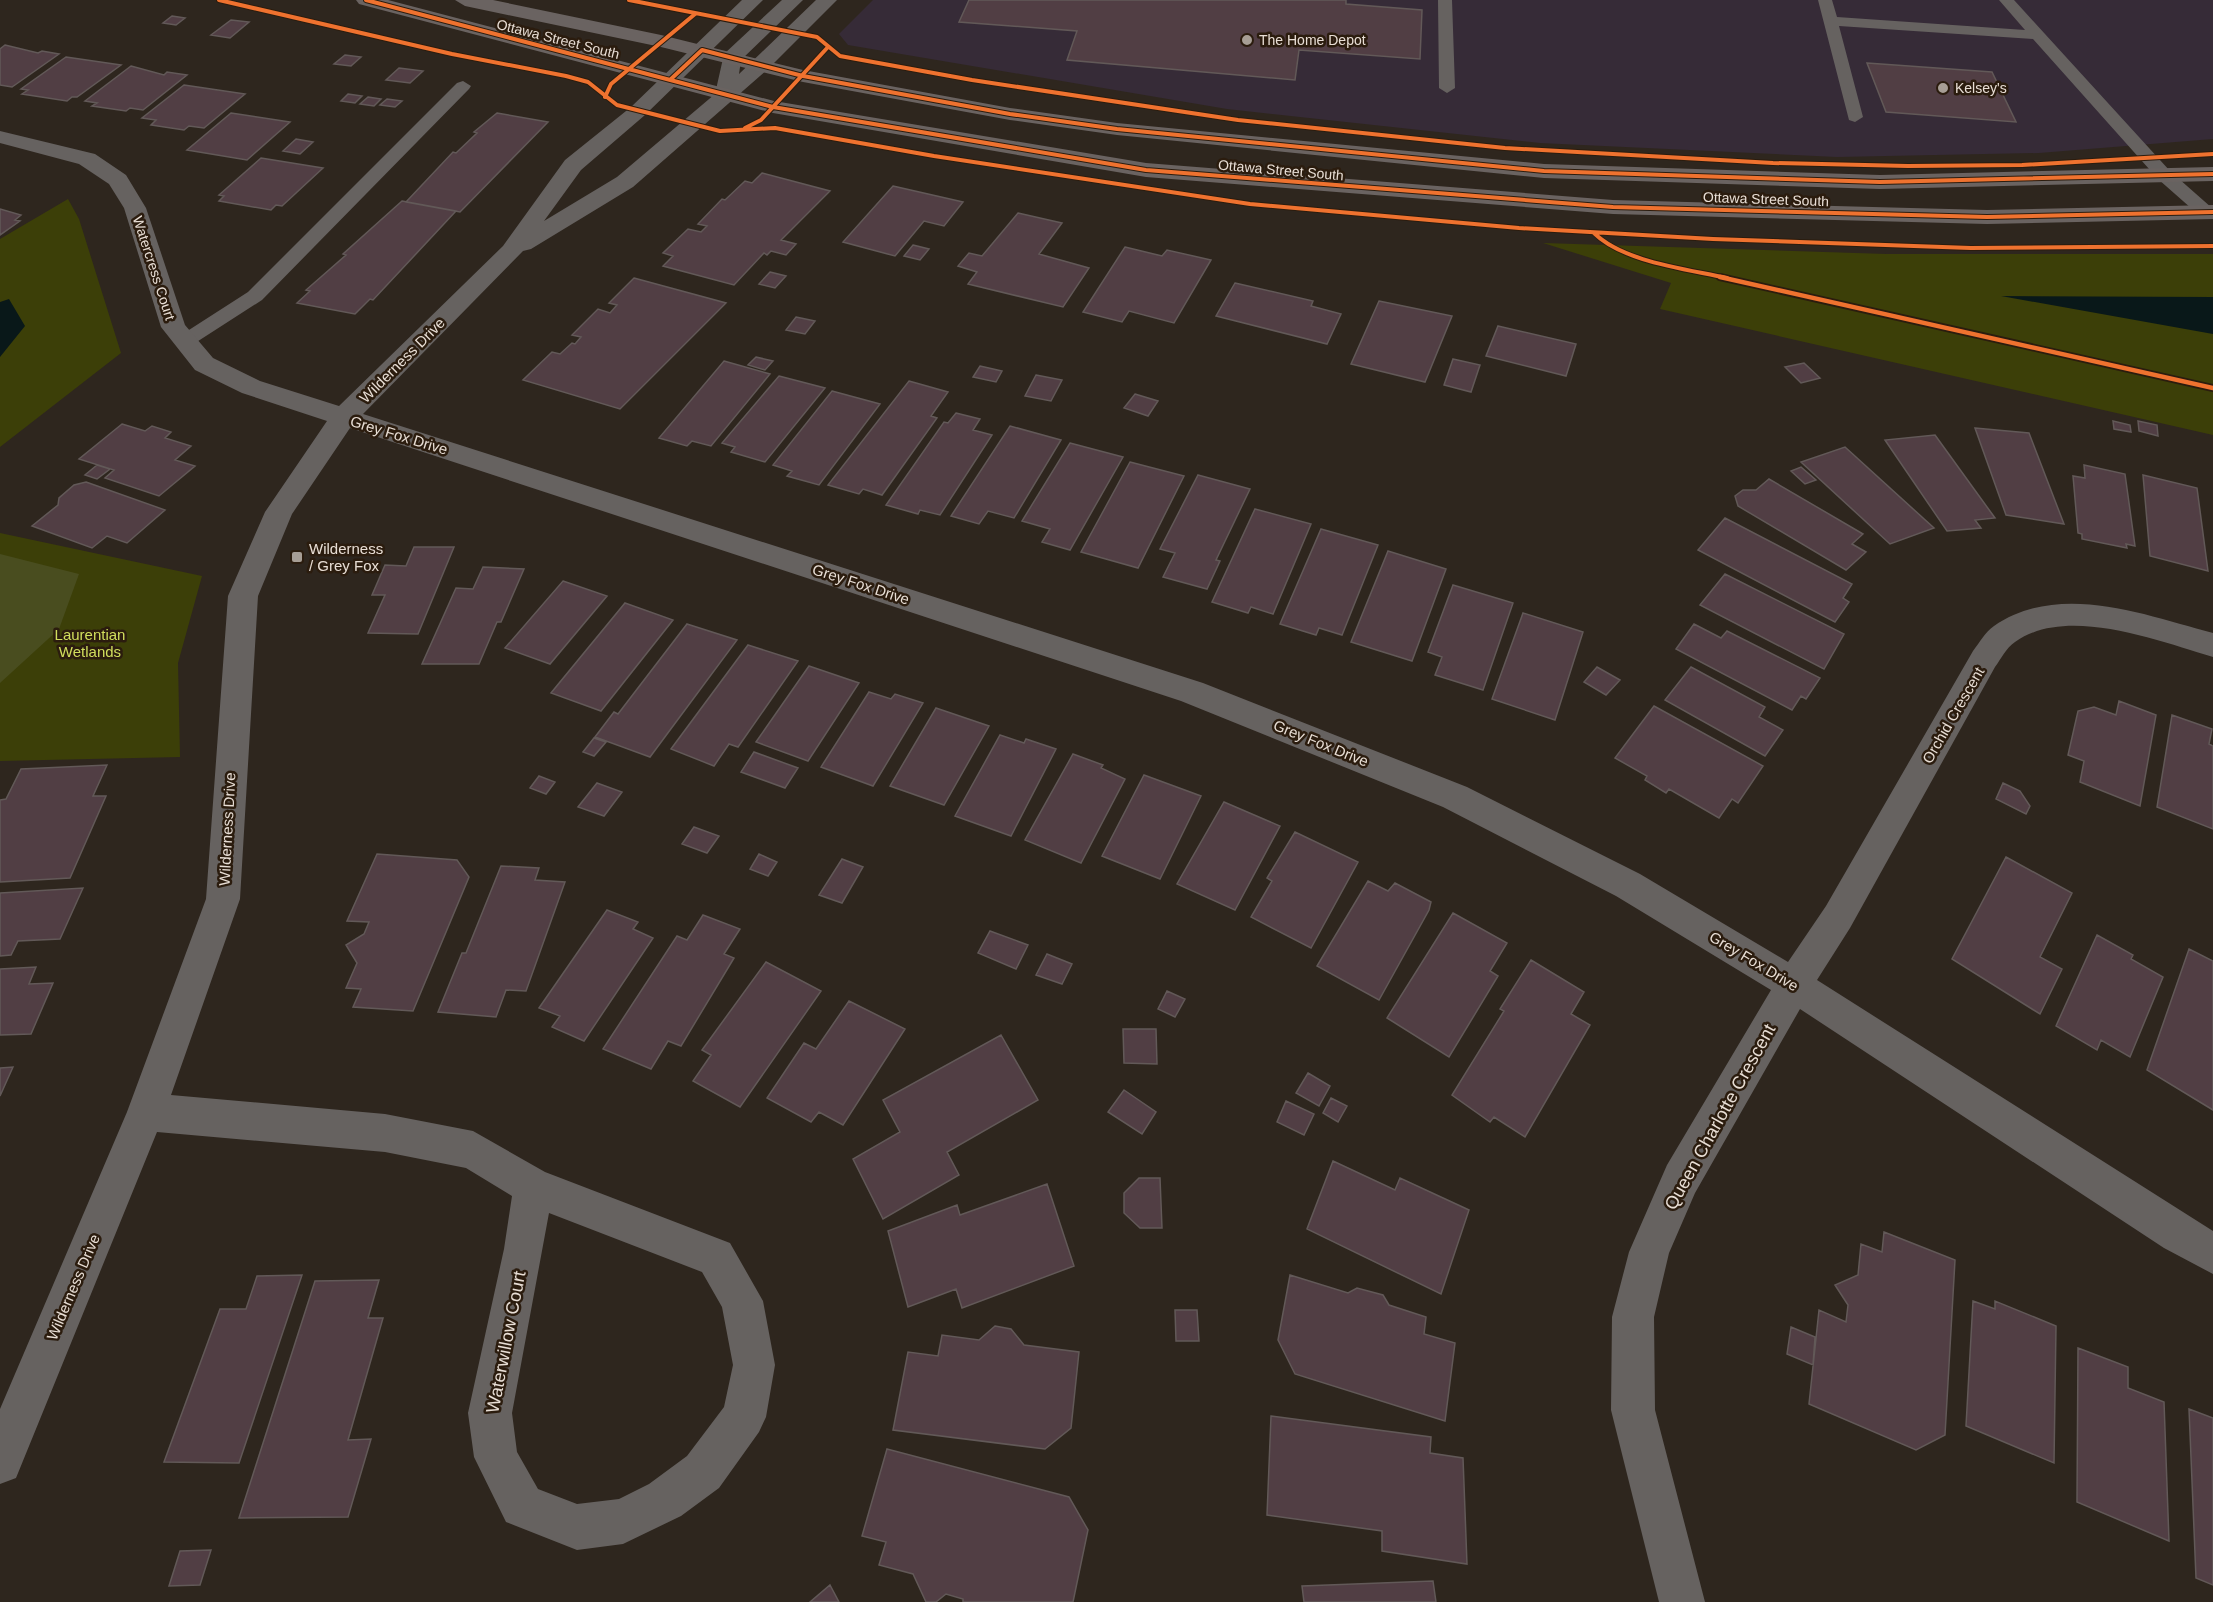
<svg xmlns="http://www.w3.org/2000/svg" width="2213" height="1602" font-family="Arial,sans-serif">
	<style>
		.commercial { fill: #362b37 }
		.green { fill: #3c3f08 }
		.forest { fill: #494d1f }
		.water { fill: #091819 }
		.building { fill: #513e44; stroke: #625958; stroke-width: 1.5 }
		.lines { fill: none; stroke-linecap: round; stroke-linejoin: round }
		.lane { fill: #666260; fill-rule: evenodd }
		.street { fill: #666260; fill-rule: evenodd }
		.secondary { fill: #6a6361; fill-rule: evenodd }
		.cycleway-far1-casing { stroke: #2b1c0e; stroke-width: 6 }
		.cycleway-casing { stroke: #2b1c0e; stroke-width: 8 }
		.cycleway-far1 { stroke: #ef722f; stroke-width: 4 }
		.cycleway { stroke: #ef722f; stroke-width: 4.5 }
		.poi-dot { fill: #a79e95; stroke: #2b1c0e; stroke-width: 2 }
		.labels { text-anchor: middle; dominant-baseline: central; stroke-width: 5; stroke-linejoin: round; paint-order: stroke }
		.far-street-label { font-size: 14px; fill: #e8ded5; stroke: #2b1c0e }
		.far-poi-label { font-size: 14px; fill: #e8ded5; stroke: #2b1c0e; text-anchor: start }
		.street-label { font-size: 15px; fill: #e8ded5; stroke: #2b1c0e }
		.poi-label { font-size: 15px; fill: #e8ded5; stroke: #2b1c0e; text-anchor: start }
		.park-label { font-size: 15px; fill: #d1de5d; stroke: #2b1c0e }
		.near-street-label { font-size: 18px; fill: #e8ded5; stroke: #2b1c0e }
	</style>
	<rect width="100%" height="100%" fill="#2e261e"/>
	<path class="commercial" d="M873 0H2213V139L2039 153 1837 157 1540 143 1227 109 848 45 839 34Z"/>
	<path class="green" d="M68 199 79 219 121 353 0 447V239Z
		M1543 243 1886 254H2213V435L1660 309 1671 283Z
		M0 533 202 576 178 663 180 757 0 761Z"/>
	<path class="forest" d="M0 554 79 574 59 629 0 683Z"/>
	<path class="water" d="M2001 296 2213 297V334Z
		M9 299 25 326 0 357V302Z"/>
	<path class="building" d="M969 0H1346V4L1422 10 1420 59 1299 50 1295 80 1067 60 1077 31 959 22Z
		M172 16 185 18 176 25 163 23Z
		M231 20 249 22 230 38 211 35Z
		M5 45 38 53 42 51 59 54 12 87 0 85V49Z
		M345 55 361 57 351 66 334 64Z
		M66 57 121 65 77 97H72L67 101 22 94 28 90 21 89Z
		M1867 63 1992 72 2016 122 1886 112Z
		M131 66 164 75 167 72 187 75 143 110 130 108 126 111 92 106 97 103 85 101Z
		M399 68 423 71 410 83 386 80Z
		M184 85 245 94 204 128 189 126 184 130 151 125 156 120 142 118Z
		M348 94 362 96 355 103 341 101Z
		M368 97 381 99 374 106 360 104Z
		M387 99 402 101 395 107 380 105Z
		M231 113 290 122 247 160 187 150Z
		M497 113 548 122 460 212 406 202 453 152 456 153 477 133 474 132Z
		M296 139 313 142 300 154 283 151Z
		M261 158 323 168 282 206 276 205 271 210 219 201 224 196 219 195Z
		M762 173 830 191 781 240 796 244 786 255 771 251 767 255 764 253 734 285 663 266 673 256 663 253 688 229 701 232 707 226 698 224 722 199 725 200 745 181 752 183Z
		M893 186 963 202 944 226 924 221 895 256 843 242Z
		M402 201 456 211 373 300 370 299 355 314 297 303 310 291 306 290 346 255 343 254Z
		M0 209 21 215 15 220 20 221 0 235Z
		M1018 213 1062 223 1039 254 1089 268 1063 307 968 284 977 272 958 266 969 253 982 256Z
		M913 245 929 249 920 260 904 256Z
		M1125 247 1162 256 1167 250 1211 260 1174 323 1129 311 1122 322 1083 312Z
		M770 272 786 276 775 288 759 284Z
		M634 278 726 303 620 409 523 380 552 352 560 354 572 343 575 344 581 337 572 335 598 309 610 313 617 305 609 303Z
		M1235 283 1313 301 1311 306 1341 314 1327 344 1216 316Z
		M1379 301 1452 316 1425 382 1351 364Z
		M796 317 815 321 805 334 786 330Z
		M1498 326 1576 344 1566 376 1486 356Z
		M756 357 773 361 765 370 748 365Z
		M1453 359 1480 365 1471 392 1444 385Z
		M724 361 770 374 711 446 692 441 687 446 659 438Z
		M1804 363 1820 378 1801 383 1785 367Z
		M980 366 1002 371 996 382 973 377Z
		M1036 375 1062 380 1051 401 1025 396Z
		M779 376 825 388 765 462 731 452 735 447 722 443Z
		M909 381 948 392 931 416 937 418 882 495 863 489 859 494 828 485Z
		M832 391 880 404 819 485 787 476 792 471 773 465Z
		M1135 394 1158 401 1148 416 1124 408Z
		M956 413 980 419 973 430 992 435 940 515 920 510 918 514 886 505 944 422 948 423Z
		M2113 421 2130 425 2131 432 2114 429Z
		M2138 421 2157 425 2158 436 2139 431Z
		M122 424 145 431 152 426 171 432 165 438 191 446 175 460 195 466 159 496 105 478 114 470 79 459Z
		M1010 426 1061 440 1014 518 988 511 979 524 951 516Z
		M1975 428 2029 433 2064 524 2006 515Z
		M1935 435 1995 518 1975 520 1981 528 1947 531 1885 440Z
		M1070 443 1123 457 1070 550 1042 542 1050 529 1022 521Z
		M1845 447 1934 528 1890 544 1801 462Z
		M1130 462 1184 476 1138 568 1081 552Z
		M97 465 110 469 97 479 85 475Z
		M2084 465 2125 474 2135 546 2126 544 2127 548 2082 539V534L2078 533 2073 476 2085 478Z
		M1801 467 1816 480 1805 484 1791 471Z
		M1198 475 1250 489 1216 560 1220 561 1207 589 1163 577 1175 553 1160 549Z
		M2143 475 2197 488 2208 571 2150 556Z
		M1769 479 1863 534 1852 544 1866 552 1846 570 1738 506 1735 496 1743 490H1756Z
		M86 482 165 510 127 543 107 536 92 548 32 526 58 505 59 498 74 485Z
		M1255 509 1311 524 1273 614 1251 607 1248 613 1212 602Z
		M1725 518 1852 584 1843 598 1849 602 1835 622 1698 550Z
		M1321 529 1378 545 1342 635 1319 628 1316 635 1280 624Z
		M414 547H454L418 634 368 633 385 595H372L385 565 406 566Z
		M1388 551 1446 569 1412 661 1351 642Z
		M483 567 524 569 501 622H497L479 664H422L456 588 473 589Z
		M1725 574 1844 634 1824 669 1700 605Z
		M563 581 607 596 550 664 505 648Z
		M1453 585 1513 603 1483 690 1435 675 1442 657 1428 652Z
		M625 603 673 620 601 711 551 693Z
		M1523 613 1583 632 1555 720 1492 699Z
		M687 624 737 640 650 757 595 737 614 712 618 714Z
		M1694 624 1721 638 1727 631 1820 678 1806 699 1801 696 1792 710 1676 649Z
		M748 645 798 661 738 747 729 744 714 766 671 749Z
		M809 666 859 683 808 761 756 742Z
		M1597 667 1620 680 1606 695 1584 682Z
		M1691 667 1765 707 1759 717 1783 730 1765 756 1665 700Z
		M869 692 891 699 895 694 923 703 873 786 821 767Z
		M2119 701 2156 715 2140 806 2080 782 2084 761 2068 755 2078 711 2094 707 2116 715Z
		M1654 706 1763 766 1738 803 1732 799 1719 818 1669 789 1666 793 1645 780 1647 776 1615 758Z
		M936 708 989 726 944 805 890 786Z
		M2172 715 2212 729 2209 744 2213 746V829L2157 807Z
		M1000 735 1024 743 1026 739 1056 749 1011 836 955 816Z
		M594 738 606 742 594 756 583 752Z
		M754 752 798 768 785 788 741 772Z
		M1073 754 1103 765 1101 768 1125 779 1081 863 1025 840Z
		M107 765 93 796H106L70 878 0 882V800L6 799 21 769Z
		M1144 775 1201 796 1160 879 1102 856Z
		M539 776 555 782 546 794 530 788Z
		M597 783 622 792 604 816 578 807Z
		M2003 783 2020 791 2030 806 2026 814 1996 799Z
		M1224 802 1280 826 1235 910 1177 884Z
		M694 827 719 836 707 853 682 844Z
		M1295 832 1358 862 1311 948 1251 917 1272 881 1267 878Z
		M377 854 457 860 469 877 413 1011 353 1007 361 989 346 988 357 963 346 945 364 934 369 922 347 921Z
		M759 854 777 862 768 876 750 869Z
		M2006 857 2072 893 2040 957 2062 969 2040 1014 1952 959Z
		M842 859 863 867 842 903 819 895Z
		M501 866 539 868 535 880 565 882 526 991 506 990 496 1017 438 1012 462 953H466Z
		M1368 881 1388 891 1395 883 1431 902 1429 910 1379 1000 1317 966Z
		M83 888 60 939 18 941 11 955 0 956V893Z
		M607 910 638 922 633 929 653 938 584 1041 552 1027 560 1016 539 1008Z
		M1453 913 1507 943 1490 971 1498 976 1449 1057 1387 1018Z
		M703 915 740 929 724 954 734 958 681 1046 668 1041 651 1069 603 1049 677 936 687 940Z
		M990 931 1028 945 1016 969 978 953Z
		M2097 935 2133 955 2131 959 2163 977 2130 1057 2101 1040 2097 1050 2056 1026Z
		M2189 949 2213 961V1110L2147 1070Z
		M1047 954 1072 964 1062 984 1036 975Z
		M1531 960 1584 992 1571 1014 1590 1025 1525 1137 1494 1117 1490 1122 1452 1095 1504 1011 1500 1009Z
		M766 962 821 991 740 1107 693 1081 711 1055 702 1050Z
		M36 967 29 984 53 983 31 1034 0 1035V969Z
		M1167 991 1185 999 1175 1017 1158 1009Z
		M849 1001 905 1029 843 1125 819 1112 811 1122 767 1098 804 1043 816 1049Z
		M1123 1029H1156L1157 1064 1124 1063Z
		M1001 1035 1038 1100 947 1152 959 1175 883 1219 853 1159 900 1132 883 1100Z
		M13 1067 0 1096V1068Z
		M1308 1073 1330 1086 1319 1106 1296 1093Z
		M1124 1090 1156 1112 1142 1134 1108 1112Z
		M1331 1098 1347 1106 1338 1122 1323 1113Z
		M1286 1101 1314 1114 1304 1135 1277 1122Z
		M1333 1161 1395 1190 1400 1178 1469 1210 1441 1294 1307 1229Z
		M1139 1178H1160L1162 1228H1140L1124 1213V1193Z
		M1047 1184 1074 1266 962 1308 956 1289 908 1307 888 1231 957 1205 960 1215Z
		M1884 1232 1955 1260 1945 1435 1916 1450 1809 1404 1819 1310 1846 1322 1848 1305 1835 1285 1858 1275 1861 1244 1882 1252Z
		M302 1275 239 1463 164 1462 220 1309H246L257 1276Z
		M1290 1275 1348 1293 1357 1288 1383 1295 1389 1305 1426 1317 1424 1334 1455 1343 1445 1421 1295 1374 1278 1340Z
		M379 1280 368 1318H383L348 1440 371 1439 348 1517 239 1518 315 1281Z
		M1973 1301 1995 1309V1301L2056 1326 2054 1463 1966 1426Z
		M1175 1310H1197L1199 1341H1176Z
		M995 1326 1011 1329 1024 1345 1079 1352 1071 1428 1045 1449 893 1430 908 1352 938 1356 942 1335 979 1340Z
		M1791 1327 1815 1337 1813 1365 1787 1354Z
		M2078 1348 2128 1367V1388L2164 1402 2169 1541 2077 1502Z
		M2189 1409 2213 1418V1585L2196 1578Z
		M1271 1416 1431 1437 1430 1453 1463 1458 1467 1564 1382 1551V1531L1267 1515Z
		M887 1449 1069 1497 1088 1530 1073 1602H963V1599L946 1594 936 1602H926L913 1574 879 1565 886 1542 862 1536Z
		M211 1550 200 1585 169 1586 180 1551Z
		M1433 1581 1436 1602H1304L1302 1586Z
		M830 1585 839 1602H810Z"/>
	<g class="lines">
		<path class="lane" d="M1438 0H1452L1455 88 1447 93 1439 88Z
			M1818 0H1832L1837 17 2025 30 1999 0H2014L2170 171 2212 208 2213 215 2200 216 2158 179 2033 39 1839 26 1863 117 1855 122 1849 120Z
			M463 81 471 86 469 89 262 300 192 345H178L175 341 178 337 248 292 457 83Z"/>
		<path class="street" d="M742 0H763L645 115 581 170 544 221 617 177 715 94 724 54 782 0H803L741 60 739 74 816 0H837L768 69 633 187 531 249 523 251 363 414 1203 683 1467 787 1640 874 1788 962 1826 906 1973 651C1980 642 1985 632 1994 626 2059 581 2145 615 2213 633V657C2158 641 2067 605 2015 642 2006 648 2001 659 1995 667L1850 928 1817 980 2213 1231V1274L2164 1248 1800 1009 1695 1193 1669 1253 1654 1317 1655 1410 1705 1602H1659L1611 1410 1612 1317 1629 1252 1667 1165 1771 990 1616 896 1443 807 1181 701 350 428 292 514 258 596 240 899 171 1095 385 1114 473 1131 545 1172 730 1243 763 1301 775 1365 766 1417 759 1432 719 1488 681 1516 623 1544 577 1550 506 1522 474 1457 468 1413 504 1249 512 1196 466 1168 385 1152 157 1132 16 1478 0 1484V1409L127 1112 206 899 228 596 265 512 327 421 242 393 195 370 161 327 124 208 109 184 79 164 0 143V131L95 154 126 175 146 208 185 325 213 358 260 381 339 406 503 246 565 160 631 107ZM549 1213 702 1272 722 1307 733 1365 724 1407 687 1456 649 1484 619 1499 577 1504 538 1489 517 1452 512 1413Z"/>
		<path class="secondary" d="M356 0H388L774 101 1146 163 1613 200 1987 210 2213 205V219L1987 224 1613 214 1146 177 773 113 359 4Z
			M455 0H493L661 35 803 70 1010 108 1117 123 1544 164 1880 175 2213 167V181L1880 189 1544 178 1117 135 1010 120 803 82 661 47 465 6Z"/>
		<g class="cycleway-far1-casing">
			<path id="cycleway-far1" d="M219 0 452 54 566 76 588 82 617 105 720 131 775 128 934 156 1250 204 1519 228 1713 239 1971 248 2213 246
				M366 0 773 107 1146 170 1613 207 1987 217 2213 212
				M629 0 817 37 840 56 972 80 1238 120 1505 148 1773 163 1908 166 2022 165 2213 154
				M671 79 702 50 803 76 1010 114 1117 129 1544 171 1880 182 2213 174
				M605 97 611 84 695 14
				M745 128 761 120 828 47
				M1594 233C1623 262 1687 269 1727 278"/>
		</g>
		<g class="cycleway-casing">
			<path id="cycleway" d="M1720 277 2213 388"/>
		</g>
		<use href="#cycleway-far1" class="cycleway-far1"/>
		<use href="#cycleway" class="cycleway"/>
	</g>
	<g class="poi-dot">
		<circle cx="1247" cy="40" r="6"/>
		<circle cx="1943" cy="88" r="6"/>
		<rect x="291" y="551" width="12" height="12" rx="3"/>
	</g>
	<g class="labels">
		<g class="far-street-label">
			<text transform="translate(558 39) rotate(14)">Ottawa Street South</text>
			<text transform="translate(1281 170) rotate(5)">Ottawa Street South</text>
			<text transform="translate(1766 199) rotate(2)">Ottawa Street South</text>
			<text transform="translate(154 268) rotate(72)">Watercress Court</text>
		</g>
		<g class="far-poi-label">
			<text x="1259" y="40">The Home Depot</text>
			<text x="1955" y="88">Kelsey's</text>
		</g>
		<g class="street-label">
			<text transform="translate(402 360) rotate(-45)">Wilderness Drive</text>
			<text transform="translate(399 435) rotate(17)">Grey Fox Drive</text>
			<text transform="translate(861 584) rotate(18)">Grey Fox Drive</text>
			<text transform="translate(1953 715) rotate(-60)">Orchid Crescent</text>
			<text transform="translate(1321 743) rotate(22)">Grey Fox Drive</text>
			<text transform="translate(227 829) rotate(-87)">Wilderness Drive</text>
			<text transform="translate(1754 961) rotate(31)">Grey Fox Drive</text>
			<text transform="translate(73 1287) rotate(-67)">Wilderness Drive</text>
		</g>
		<g class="poi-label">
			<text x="309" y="548">Wilderness<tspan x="309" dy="17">/ Grey Fox</tspan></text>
		</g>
		<g class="park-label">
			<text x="90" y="634">Laurentian<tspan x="90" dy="17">Wetlands</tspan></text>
		</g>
		<g class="near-street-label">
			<text transform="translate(1720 1117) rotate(-61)">Queen Charlotte Crescent</text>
			<text transform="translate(506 1342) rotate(-79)">Waterwillow Court</text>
		</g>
	</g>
</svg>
